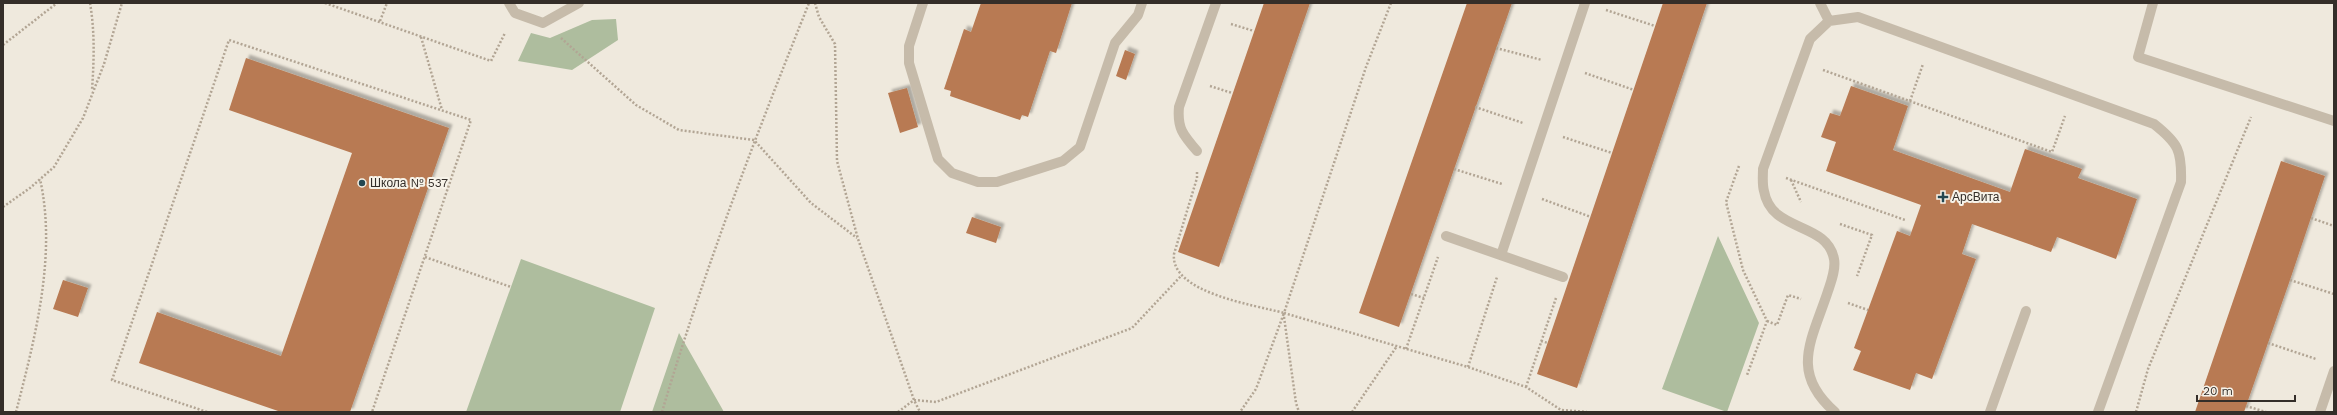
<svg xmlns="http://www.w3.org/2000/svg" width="2337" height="415" font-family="'Work Sans',sans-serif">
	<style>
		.green { fill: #aebd9e }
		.building { fill: #b87a52; filter: url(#shadow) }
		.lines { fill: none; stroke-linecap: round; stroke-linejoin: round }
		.path { stroke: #b2a594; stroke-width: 2.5; stroke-dasharray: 2 2; stroke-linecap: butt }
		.lane { stroke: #c6bbaa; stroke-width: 10 }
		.poi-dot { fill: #234751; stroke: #f7f3e9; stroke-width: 1.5 }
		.labels { text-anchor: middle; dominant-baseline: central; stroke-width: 4; stroke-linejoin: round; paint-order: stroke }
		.poi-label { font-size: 12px; fill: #342e29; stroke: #f7f3e9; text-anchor: start }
	</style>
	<defs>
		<filter id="shadow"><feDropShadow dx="3.5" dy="-3.5" stdDeviation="1" flood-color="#0004"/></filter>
	</defs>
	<rect width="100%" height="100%" fill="#efe9dd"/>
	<path class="green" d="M616 19 618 40 572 70 518 61 531 33 550 38 592 20Z
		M1718 236 1759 323 1727 412 1662 389Z
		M521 259 655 308 620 412H466Z
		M679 333 724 412H652Z"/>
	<path class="building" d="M981 3H1072L1056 53 1050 51 1028 117 1022 115 1020 120 950 96 951 91 944 89 964 29 971 32Z
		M1264 3H1310L1219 267 1178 252Z
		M1467 3H1512L1399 327 1359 313Z
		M1663 3H1707L1577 388 1537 374Z
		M1125 50 1135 54 1126 80 1116 76Z
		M246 58 449 128 350 412H281L139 363 157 312 281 356 352 153 229 110Z
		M1851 86 1908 106 1893 150 2010 192 2025 149 2082 169 2078 178 2137 199 2116 259 2057 237 2051 252 1972 224 1962 254 1976 259 1932 379 1916 373 1910 390 1853 370 1861 351 1854 348 1897 231 1910 236 1921 205 1826 171 1836 142 1821 137 1830 113 1840 116Z
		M907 88 918 127 900 133 888 93Z
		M2281 161 2325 176 2290 280 2244 412H2195Z
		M972 217 1001 227 996 243 966 233Z
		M63 280 88 288 78 317 53 309Z"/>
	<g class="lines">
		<path class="path" d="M90 3C95 32 94 61 92 90
			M325 3 491 61 505 33
			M815 3 819 17 835 44 837 161 858 239 914 400 920 412
			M1391 3 1366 67 1284 313 1468 367 1526 387 1564 412
			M1606 10 1655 26
			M380 21 387 3
			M1231 24 1254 31
			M421 37 442 110
			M561 38 636 105 679 130 754 140 811 203 857 238
			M3 45 57 3
			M1496 48 1542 60
			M1823 70 2052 152 2065 116
			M1585 73 1634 90
			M1210 86 1232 93
			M1910 101 1923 64
			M1475 107 1523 123
			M1563 137 1612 153
			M1739 166 1726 202 1743 270 1767 321 1747 375
			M1454 169 1502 184
			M1197 172V178L1174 254C1170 293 1255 305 1284 313L1256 389 1240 412
			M1786 178 1905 220
			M1791 180 1801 202
			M1542 199 1591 217
			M3 207 30 188 54 167 83 118 104 64 122 3
			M2311 218 2334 226
			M1840 224 1872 235 1857 276
			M425 257 511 287
			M2290 280 2334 294
			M1411 294 1424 298
			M1848 303 1868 310
			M1284 317 1296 403 1299 412
			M1767 321 1777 325 1788 295 1801 299
			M1541 341 1548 343
			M2268 343 2316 359
			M1406 349 1438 257
			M1468 367 1497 277
			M1526 387 1556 298
			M2246 406 2266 412
			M1562 410 1587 412
			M16 412C35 338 57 255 40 179
			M207 412 112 380 229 40 471 120 372 412
			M662 412C703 273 755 138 809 3
			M898 412 914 400 936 402 1132 328 1181 276
			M1352 412 1397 346
			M2136 412 2148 369 2251 117"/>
		<path class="lane" d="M509 3 515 13 543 23 579 3
			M923 3 909 46V63L938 159 952 173 978 182H997L1063 161 1080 147 1115 43 1138 15 1142 3
			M1820 3 1829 21
			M2153 3 2138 57 2334 121
			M1197 151C1183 135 1177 128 1179 107L1216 3
			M1446 236 1563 277
			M1501 255 1585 3
			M1835 412C1789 372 1812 340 1828 291 1831 282 1836 269 1834 259 1827 221 1771 233 1764 191 1762 184 1763 176 1763 169L1810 39 1829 21 1858 17 2154 124C2178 143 2182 150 2181 182L2098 412
			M1990 412 2026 311
			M2320 412 2334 371"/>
	</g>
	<g class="poi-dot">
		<circle cx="362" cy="183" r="4"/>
		<path d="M1941 191h4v4h4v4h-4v4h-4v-4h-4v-4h4z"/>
	</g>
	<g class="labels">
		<g class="poi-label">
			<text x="370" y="183">Школа № 537</text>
			<text x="1952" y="197">АрсВита</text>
		</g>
	</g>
	<rect width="2337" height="415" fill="none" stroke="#342e29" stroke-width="8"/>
	<path d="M2197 395v6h98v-6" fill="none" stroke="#342e29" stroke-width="2"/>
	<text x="2203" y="395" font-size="12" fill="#342e29" stroke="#f7f3e9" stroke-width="3" paint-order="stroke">20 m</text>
</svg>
